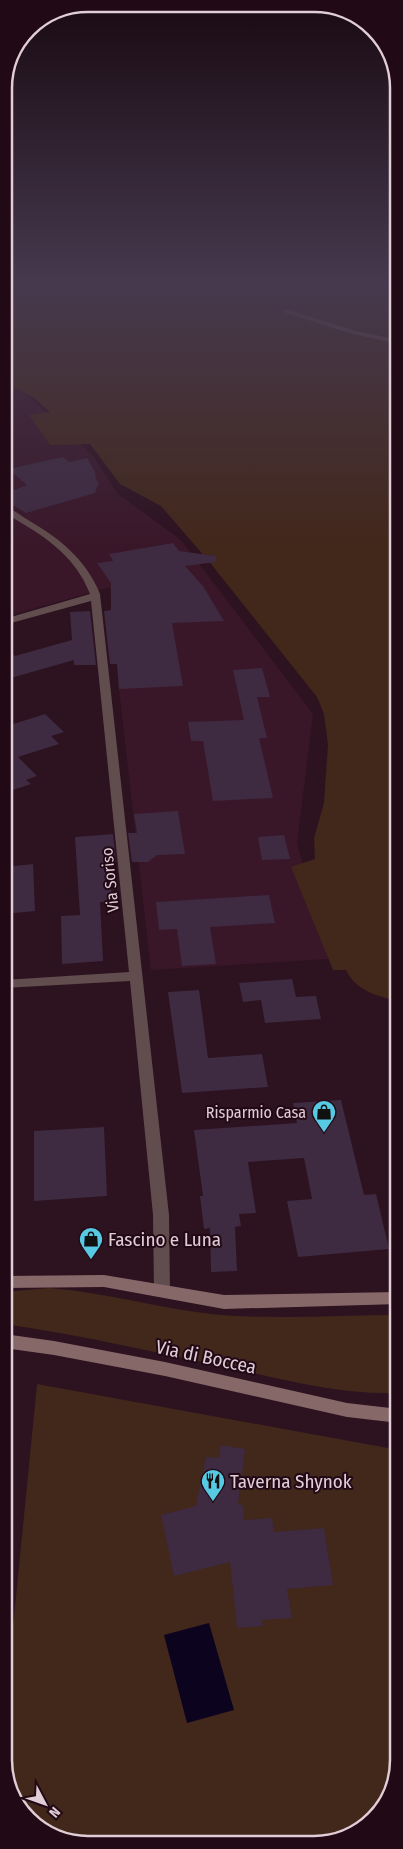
<svg xmlns="http://www.w3.org/2000/svg" width="403" height="1849" font-family="'Fira Sans Condensed',sans-serif">
	<style>
		.built { fill: #391729 }
		.green { fill: #42271b }
		.water { fill: #0c031f }
		.building { fill: #3e2a41 }
		.lines { fill: none; stroke-linecap: round; stroke-linejoin: round }
		.minor { fill: #614d4d; fill-rule: evenodd }
		.secondary { fill: #876869; fill-rule: evenodd }
		.labels { text-anchor: middle; dominant-baseline: central; stroke-width: 4; stroke-linejoin: round; paint-order: stroke }
		.street-label { font-size: 16px; fill: #e0cdd5; stroke: #220916 }
		.poi-label { font-size: 16px; fill: #e0cdd5; stroke: #220916; text-anchor: end }
		.near-poi-label { font-size: 19px; fill: #e0cdd5; stroke: #220916; text-anchor: start }
		.near-street-label { font-size: 19px; fill: #e0cdd5; stroke: #220916 }
		.rim { fill: none; stroke: #e0cdd5; stroke-width: 2.5 }
	</style>
	<rect width="100%" height="100%" fill="#2d1220"/>
	<path class="built" d="M4 383 23 391 93 456 118 494 181 540 313 714 297 843 328 959 151 970 119 689 110 587 4 617V519L15 517 4 509Z"/>
	<path class="green" d="M4 285H399V1001C378 997 355 990 346 970H333L291 867 315 859 314 838 324 803 328 745 324 714 317 697 211 564 161 506 120 484 90 444 50 445 29 415 50 412 34 398 4 382Z
		M49 1288C105 1292 157 1308 211 1314 273 1320 337 1315 399 1315V1393C343 1395 289 1381 235 1369 158 1353 82 1335 4 1324V1292Z
		M37 1384 399 1450V1766L378 1817 326 1845 71 1844 25 1817 4 1772V1718Z"/>
	<path class="water" d="M209 1623 234 1710 187 1723 164 1635Z"/>
	<path class="building" d="M63 457 69 462 87 458 95 472 96 480 99 482 95 493 26 513 4 500V494L27 485 8 469Z
		M173 543 179 551 216 556V562L185 566 203 586 224 621 172 623 183 686 119 689 117 664H110L104 611 111 610V583L97 563 113 561 109 554Z
		M90 611 96 665H74V660L4 680V646L15 656 72 640 70 612Z
		M262 668 270 697H257L267 738H259L273 798 213 801 203 741H191L188 722 244 720 233 670Z
		M45 714 64 732 51 736 59 744 18 757 37 776 26 780 31 784 4 793V727Z
		M178 811 185 854 157 855 148 862H132L128 833H137L134 814Z
		M113 834 116 862H109L112 902H100L103 961 62 964 61 916 80 915 75 837Z
		M284 835 290 859 262 860 258 837Z
		M33 864 35 911 4 914V867Z
		M269 895 275 923 210 927 216 964 182 966 177 929 159 930 156 902Z
		M292 979 296 997 316 996 321 1019 265 1023 261 1000 243 1002 239 983Z
		M199 990 208 1058 262 1054 268 1087 182 1093 168 992Z
		M341 1100 364 1195 376 1194 389 1249 298 1257 287 1201 312 1199 304 1158 248 1162 256 1213 239 1214 241 1226 235 1227 237 1271 211 1272 210 1228 204 1229 200 1196H203L194 1130 297 1123 293 1103Z
		M104 1127 107 1196 34 1201V1131Z
		M221 1445 245 1449 238 1504 243 1505 244 1520 272 1518 274 1532 324 1528 333 1585 287 1589 292 1618 262 1620 263 1626 237 1628 230 1562 174 1576 161 1515 196 1506 206 1457 219 1458Z"/>
	<g class="lines">
		<path class="minor" d="M285 309 356 331 399 340V344L353 334 283 312Z
			M4 507C13 509 20 515 28 520 59 538 86 559 100 594L169 1215 170 1290 168 1295 162 1296 156 1295 154 1290 153 1215 130 981 4 988V980L129 972 91 601 4 625V619L90 594C75 554 40 533 4 513Z"/>
		<path class="secondary" d="M104 1275 224 1295 399 1292V1304L224 1309 104 1287 4 1288V1276Z
			M4 1334 54 1341 165 1362 347 1403 399 1409V1423L347 1417 165 1376 54 1355 4 1348Z"/>
	</g>
	<linearGradient id="sky" x2="0" y2="1"><stop stop-color="#190a12"/><stop offset="0.52" stop-color="#46394e"/><stop offset="1" stop-color="#46394e" stop-opacity="0"/></linearGradient>
	<rect width="403" height="544" fill="url(#sky)"/>
	<defs>
		<g id="shop-pin" transform="scale(1.25)"><path d="M0 17L-7.5 6A9.5 9.5 0 1 1 7.5 6Z" fill="#57c9e2" stroke="#220916"/><path d="M-5-2.5h2.3a2.7 3.5 0 0 1 5.4 0H5L5.5 6h-11ZM-1.5-2.5h3a1.5 2.3 0 0 0-3 0Z" fill="#111"/></g>
		<g id="restaurant-pin" transform="scale(1.25)"><path d="M0 17L-7.5 6A9.5 9.5 0 1 1 7.5 6Z" fill="#57c9e2" stroke="#220916"/><path d="M-5-6h1v4h1v-4h1v4h1v-4h1v5L-1.5 .5V6h-2V.5L-5-1ZM5-6V6H3V1.5H1.5Q1.5-4 5-6Z" fill="#111"/></g>
	</defs>
	<g fill-rule="evenodd">
		<use href="#shop-pin" x="324" y="1112"/>
		<use href="#shop-pin" x="91" y="1239"/>
		<use href="#restaurant-pin" x="213" y="1481"/>
	</g>
	<g class="labels">
		<g class="street-label">
			<text transform="translate(110 880) rotate(-96)">Via Soriso</text>
		</g>
		<g class="poi-label">
			<text x="306" y="1112">Risparmio Casa</text>
		</g>
		<g class="near-poi-label">
			<text x="108" y="1239">Fascino e Luna</text>
			<text x="230" y="1481">Taverna Shynok</text>
		</g>
		<g class="near-street-label">
			<text transform="translate(206 1357) rotate(12)">Via di Boccea</text>
		</g>
	</g>
	<path d="M0 0H403V1849H0ZM88 12H314A76 76 0 0 1 390 88V1760A76 76 0 0 1 314 1836H88A76 76 0 0 1 12 1760V88A76 76 0 0 1 88 12Z" fill="#220916" fill-rule="evenodd"/>
	<path class="rim" d="M88 12H314A76 76 0 0 1 390 88V1760A76 76 0 0 1 314 1836H88A76 76 0 0 1 12 1760V88A76 76 0 0 1 88 12Z"/>
	<g transform="translate(45 1804) rotate(131)" stroke="#220916" stroke-width="4" paint-order="stroke">
	<path d="M0-4L9 19L0 12L-9 19Z" fill="#e0cdd5"/>
	<text y="-8" font-size="14" font-weight="bold" text-anchor="middle" fill="#e0cdd5">N</text>
	</g>
</svg>
